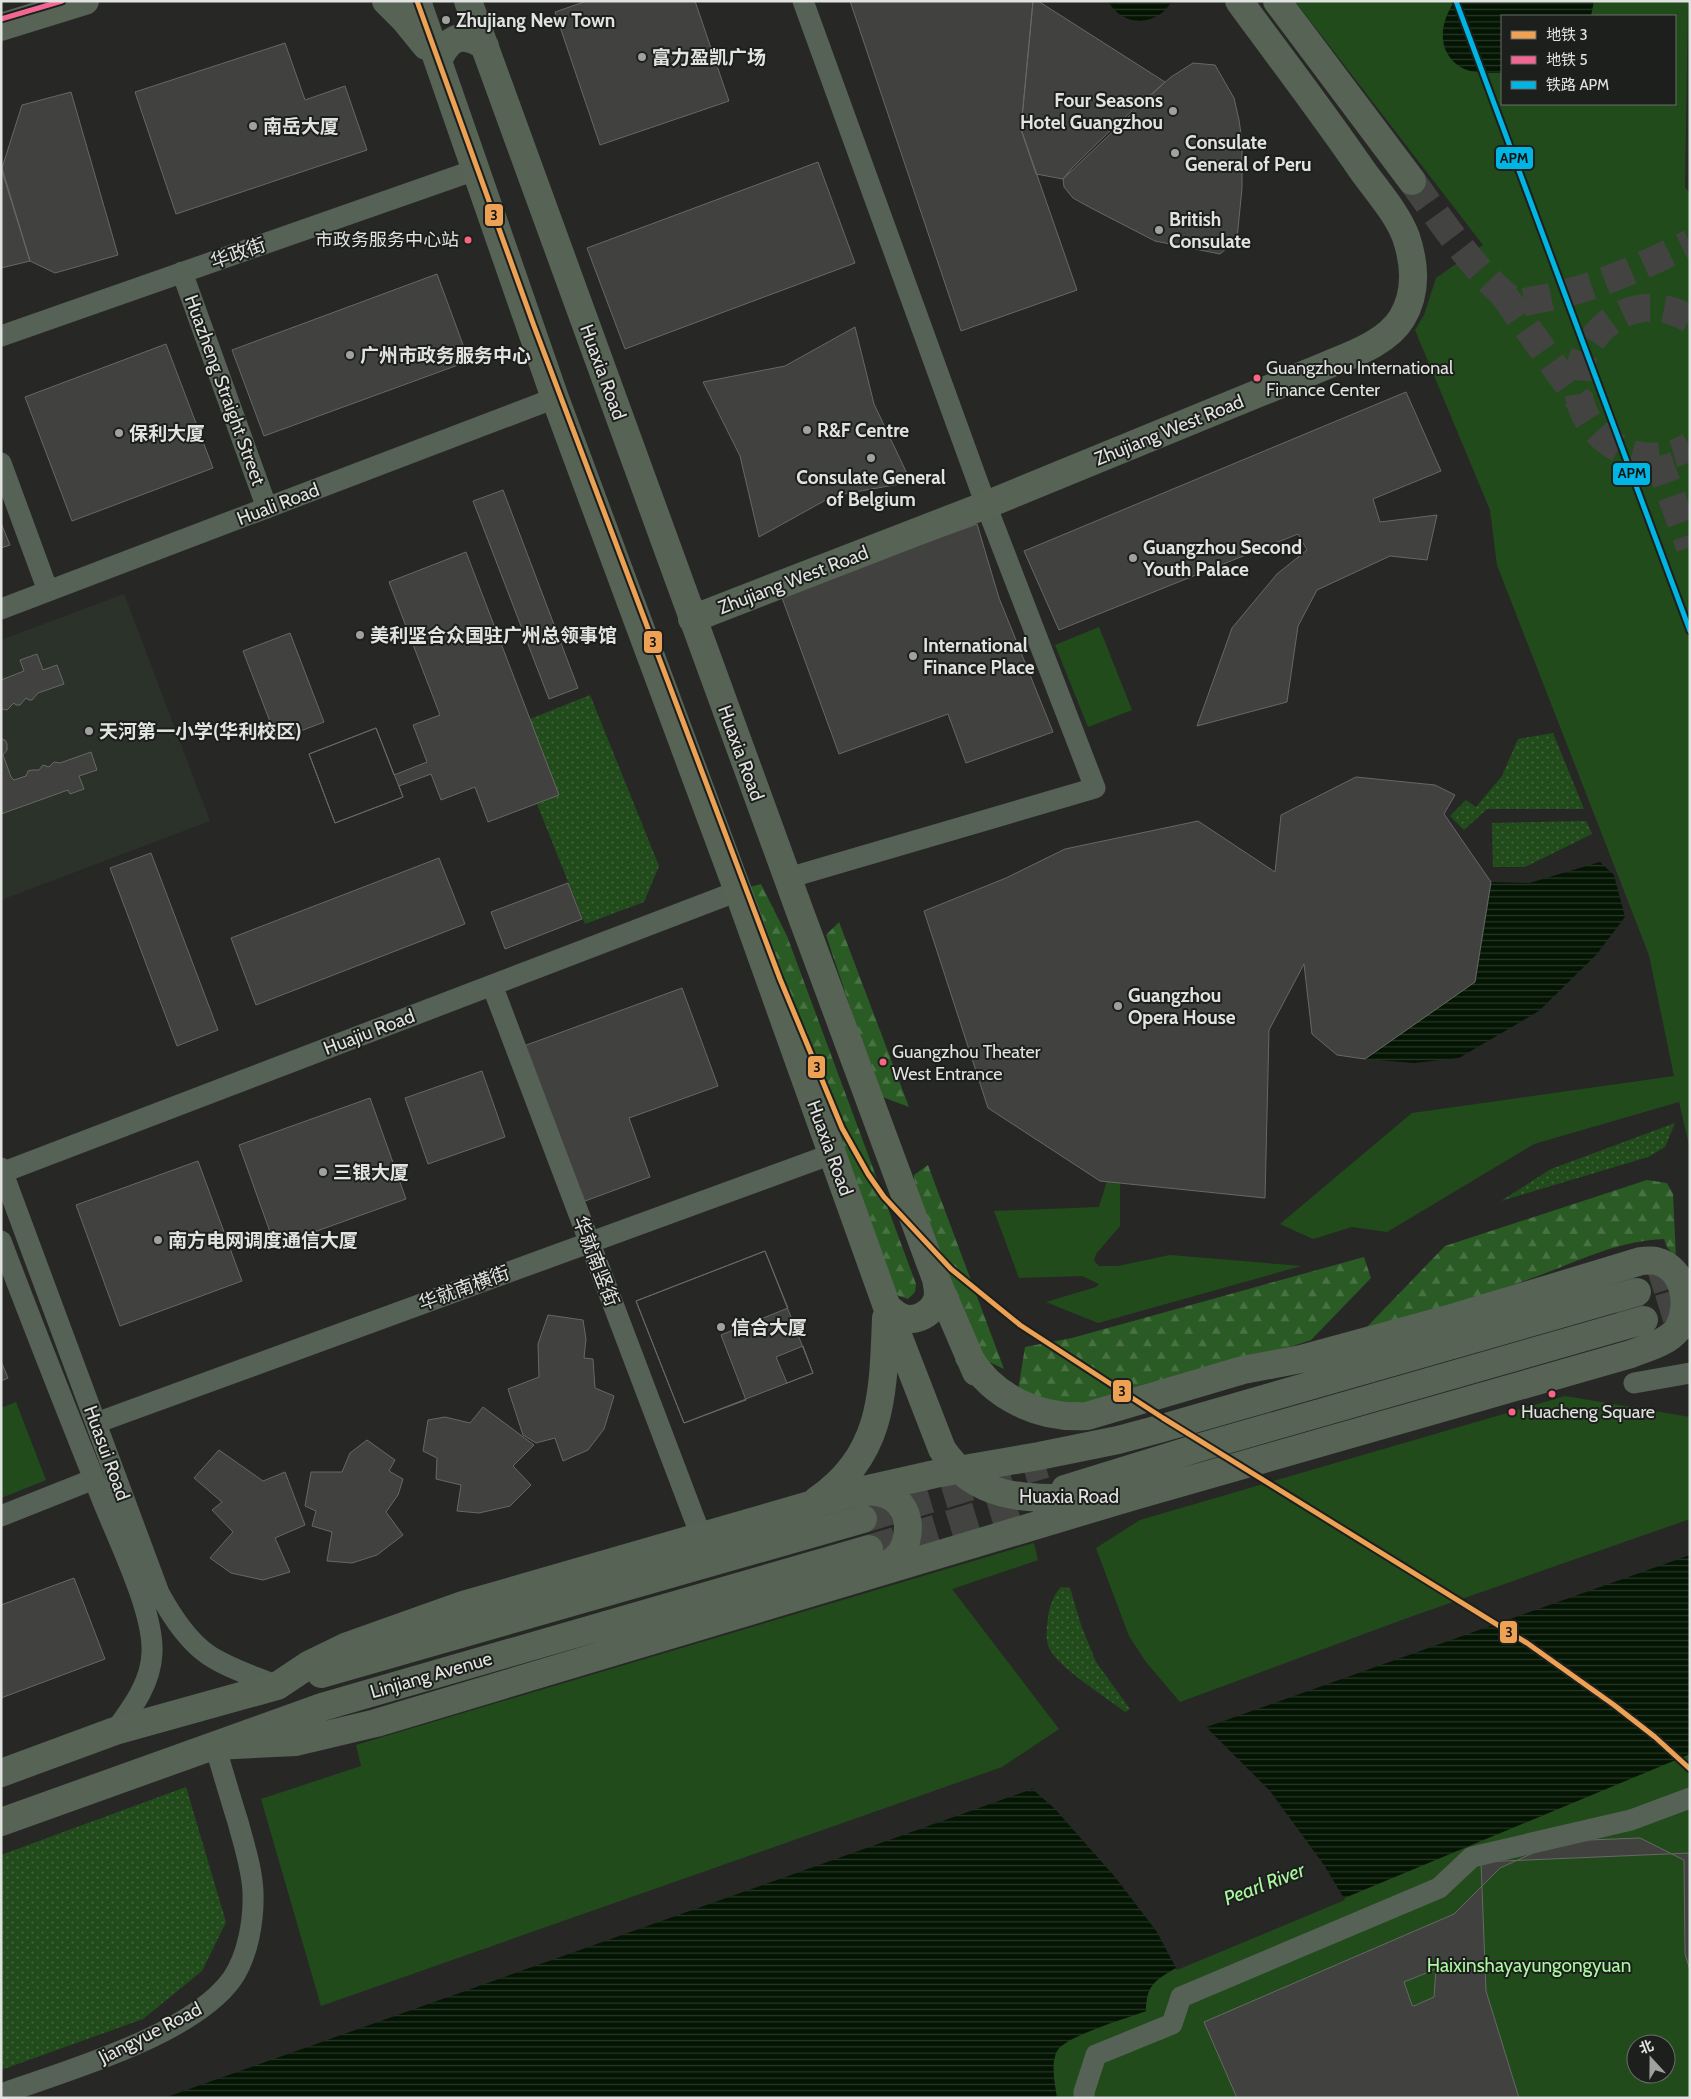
<svg xmlns="http://www.w3.org/2000/svg" width="1691" height="2099" font-family="Cabin,'Noto Sans SC',sans-serif">
	<style>
		.built { fill: #2b322a }
		.grass { fill: url(#grass-dots) }
		.forest { fill: url(#forest-firs) }
		.green { fill: #224b1c; fill-rule: evenodd }
		.water { fill: url(#water-rules) }
		.pier { fill: #272826 }
		.building { fill: #414240; stroke: #676866; fill-rule: evenodd }
		.lines { fill: none; stroke-linecap: round; stroke-linejoin: round }
		.major-tunnel { stroke: #434442; stroke-width: 28; stroke-dasharray: 28 14; stroke-linecap: butt }
		.minor { stroke: #576256; stroke-width: 21 }
		.major { stroke: #566355; stroke-width: 28 }
		.rail-1-casing { stroke: #1c1f1c; stroke-width: 9 }
		.rail-1 { stroke: #00b5e2; stroke-width: 5 }
		.metro-1-casing { stroke: #1c1f1c; stroke-width: 9 }
		.metro-2-casing { stroke: #1c1f1c; stroke-width: 9 }
		.metro-1 { stroke: #eca154; stroke-width: 5 }
		.metro-2 { stroke: #f36693; stroke-width: 5 }
		.poi-dot { fill: #a0a2a0; stroke: #1c1f1c; stroke-width: 2 }
		.bus-dot { fill: #fa6682; stroke: #1c1f1c; stroke-width: 2 }
		.labels { text-anchor: middle; dominant-baseline: central; stroke-width: 4; stroke-linejoin: round; paint-order: stroke }
		.bus-label { font-size: 18px; fill: #e1e3e1; stroke: #1c1f1c; text-anchor: start }
		.poi-label { font-size: 19px; font-weight: bold; fill: #e1e3e1; stroke: #1c1f1c; text-anchor: start }
		.street-label { font-size: 19px; fill: #e1e3e1; stroke: #1c1f1c }
		.park-label { font-size: 19px; fill: #aaf89f; stroke: #1c1f1c }
		.water-label { font-size: 20px; font-style: italic; fill: #a9f79e; stroke: #1c1f1c }
		.line-badge { stroke: #1c1f1c; stroke-width: 2 }
		.pale-badge-label { font-size: 14px; text-anchor: middle; font-weight: bold; fill: #111 }
	</style>
	<defs>
		<pattern id="grass-dots" width="8" height="8" patternUnits="userSpaceOnUse" patternTransform="scale(1.25)"><rect width="8" height="8" fill="#224b1c"/><path d="M2 2h.1M6 6h.1" fill="none" stroke="#42653d" stroke-width="1.8" stroke-linecap="round"/></pattern>
		<pattern id="forest-firs" width="22" height="20" patternUnits="userSpaceOnUse" patternTransform="scale(1.25)"><rect width="22" height="20" fill="#2a5b24"/><path d="M5 1l3.5 6h-7zM16 11l3.5 6h-7z" fill="#497244"/></pattern>
		<pattern id="water-rules" width="6" height="5" patternUnits="userSpaceOnUse" patternTransform="scale(1.25)"><rect width="6" height="5" fill="#041503"/><path d="M0 2.5h6" fill="none" stroke="#283727"/></pattern>
	</defs>
	<rect width="100%" height="100%" fill="#272826"/>
	<path class="built" d="M124 594 210 821 1 900V640Z"/>
	<path class="grass" d="M590 695 659 866 644 902 585 924 537 804 559 795 530 719Z
		M1553 733 1584 809H1487L1464 830 1450 816 1466 800 1476 807 1502 776 1518 739Z
		M1586 821 1592 834 1525 867H1493L1492 823Z
		M1675 1123 1665 1147 1648 1157 1501 1201 1551 1169Z
		M1061 1587 1070 1588 1081 1625 1096 1662 1130 1709 1125 1712C1106 1697 1060 1669 1049 1648 1045 1639 1047 1627 1048 1618 1049 1607 1054 1594 1061 1587Z
		M186 1787 226 1922 202 1971 143 2019 1 2070V1855Z"/>
	<path class="forest" d="M761 884 787 936 916 1284 915 1292 908 1299 899 1296 888 1287 750 887Z
		M839 922 909 1107 880 1096 826 935Z
		M928 1165 1004 1369 985 1360 930 1230 915 1189 914 1175Z
		M1647 1180 1667 1183 1673 1194 1676 1258 1667 1247 1664 1239C1614 1241 1573 1264 1527 1280 1473 1299 1418 1315 1363 1331L1445 1246Z
		M1364 1257 1371 1278 1311 1340 1293 1346 1079 1405 1049 1401 1018 1391 1025 1347 1072 1338Z"/>
	<path class="green" d="M1295 1H1688L1685 187 1690 194V1149L1679 1102 1534 1144 1387 1232 1352 1227 1313 1239 1280 1224 1412 1113 1674 1076 1649 955 1497 565 1490 510 1415 330 1424 315 1436 278 1483 245ZM1502 16H1675V104H1502Z
		M1099 627 1132 710 1088 727 1055 645Z
		M1107 1181 1120 1183V1226L1096 1254 1094 1261 1099 1266H1118L1170 1255 1301 1266 1098 1323 1046 1302 1096 1287 1099 1284 1082 1276 1019 1278 994 1211 1099 1207Z
		M1565 1396 1690 1417V1519L1410 1617 1180 1702 1146 1662 1129 1636 1096 1548 1140 1520Z
		M16 1402 46 1480 1 1498V1408Z
		M1034 1543 1038 1560 952 1589 1059 1729 1002 1767 321 2006 261 1799 361 1766 356 1745Z
		M1690 1754V2098H1057C1055 2084 1050 2065 1057 2051 1065 2036 1128 2018 1146 2011 1146 1986 1154 1981 1174 1969ZM1636 2044H1666V2074H1636Z"/>
	<path class="water" d="M1108 1H1172C1157 27 1123 28 1108 1Z
		M1455 1H1594L1591 16H1502V73H1498C1488 73 1476 73 1467 70 1436 57 1438 24 1455 1Z
		M1600 862 1614 875 1625 917 1597 954 1539 1011 1459 1058 1414 1063 1365 1059 1491 882 1529 883Z
		M1690 1555V1754L1174 1969C1154 1981 1146 1986 1146 2011 1128 2018 1065 2036 1057 2051 1050 2065 1055 2084 1057 2098H164Z"/>
	<path class="pier" d="M1204 1725 1270 1791 1324 1865 1345 1900 1177 1970 1157 1932 1115 1877 1055 1809 1030 1787Z"/>
	<path class="building" d="M412 1H466L480 38 432 56Z
		M413 1H466L479 38 432 55Z
		M587 1H695L729 101 600 145 555 12Z
		M850 1H1033L1021 129 1077 290 961 331Z
		M1033 1H1038L1165 82 1063 179 1036 174 1021 129Z
		M285 43 305 100 345 86 367 150 176 214 135 92Z
		M1193 63 1215 65 1234 98 1239 120 1242 141V188L1237 239 1220 254 1155 241 1091 208 1073 198 1064 187 1063 179 1072 168 1116 125 1171 77Z
		M71 92 118 255 55 273 30 261 2 168 22 105Z
		M818 162 855 263 625 349 587 248Z
		M1 168 30 261 1 268Z
		M437 274 469 361 264 436 232 350Z
		M855 327 874 404 911 482 833 496 759 537 740 456 703 382 785 366Z
		M166 344 213 468 72 521 25 397Z
		M1406 392 1441 471 1373 499 1380 522 1437 515 1427 560 1390 556 1317 590 1298 626 1287 702 1197 726 1232 628 1277 574 1307 550 1298 534 1059 630 1024 551Z
		M503 490 578 688 549 699 473 501Z
		M1 523 10 545 1 548Z
		M977 524 999 598 1053 732 966 763 948 714 839 754 781 595Z
		M466 552 559 795 488 822 475 787 441 800 431 774 399 786 403 797 335 823 309 754 376 728 394 775 427 762 413 725 440 715 389 582Z
		M290 633 324 722 277 740 243 651Z
		M37 654 43 670 57 665 64 684 38 693 32 700H29L26 698 20 705H16L14 703 7 710 1 709V680L24 671 20 660Z
		M376 728 403 797 335 823 309 754Z
		M1 739 5 740 7 744V750L3 755 11 777 14 780 26 776 28 771 32 770H39L43 765 49 767 54 762 60 763 91 752 97 770 79 776 84 789 70 794 68 790 1 814Z
		M1356 777 1435 785 1455 795 1444 814 1491 882 1475 982 1365 1059 1337 1055 1312 1034 1304 964 1269 1030 1265 1198 1100 1181 988 1108 924 911 1006 878 1065 849 1198 821 1275 872 1281 815Z
		M151 853 218 1030 177 1046 110 868Z
		M439 858 465 924 256 1005 231 938Z
		M568 883 582 919 505 949 491 912Z
		M682 988 718 1086 629 1118 650 1177 577 1204 521 1047Z
		M482 1071 505 1137 428 1164 405 1098Z
		M370 1098 406 1199 275 1246 239 1145Z
		M198 1161 242 1281 120 1326 76 1205Z
		M765 1251 788 1308 721 1335 746 1400 684 1423 636 1301Z
		M765 1251 813 1373 684 1423 636 1301Z
		M548 1315 583 1320 586 1339 584 1358 593 1359 595 1388 614 1396 604 1429 588 1450 563 1461 555 1438 536 1443 523 1435 508 1389 539 1377 538 1344Z
		M803 1346 813 1373 787 1383 776 1357Z
		M1 1361 8 1378 1 1381Z
		M483 1407 534 1445 513 1466 531 1485 510 1506 479 1513 457 1511 461 1485 436 1479 437 1458 423 1451 428 1420 445 1417 470 1423Z
		M367 1440 395 1460 389 1471 403 1479 398 1495 386 1512 403 1535 377 1555 352 1563 327 1561 332 1532 312 1526 316 1511 305 1506 311 1472H342L350 1453Z
		M219 1450 263 1481 285 1472 305 1525 275 1538 290 1572 263 1580 231 1573 210 1558 233 1532 212 1510 222 1502 194 1478Z
		M74 1578 105 1659 1 1698V1605Z
		M1640 1838 1684 1860 1685 1954 1690 1970V2098H1237L1204 2022 1454 1914 1500 1868 1542 1849 1588 1840ZM1436 1969 1434 1997 1414 2006 1412 2005 1404 1982ZM1636 2044H1666V2074H1636Z
		M1690 1853V2098H1519L1486 1991 1481 1862ZM1636 2044H1666V2074H1636Z"/>
	<g class="lines">
		<path class="major-tunnel" d="M1412 181C1430 205 1492 298 1519 302 1523 303 1529 301 1534 300 1587 292 1641 267 1690 243
			M1503 294 1580 402
			M1690 319C1602 268 1526 404 1624 451 1644 460 1671 458 1690 446
			M1657 457 1690 547
			M1610 1293 1690 1268
			M1619 1321 1690 1300
			M863 1519 1045 1464
			M869 1549 1039 1497"/>
		<path class="minor" d="M182 272 267 508
			M1 336 475 170
			M1 463 48 591
			M1 609 555 398
			M788 878 1095 788 986 505 803 1
			M492 985 701 1536
			M1 1168 159 1593C171 1615 186 1639 207 1654 227 1668 254 1676 277 1686
			M1 1173 738 891
			M1 1241C34 1328 68 1414 102 1499 118 1540 154 1611 152 1653 151 1683 132 1708 115 1731
			M1634 1383 1690 1373
			M96 1423 832 1154
			M1 1516 94 1479
			M1 2094C66 2071 192 2035 232 1979 248 1956 254 1920 253 1892 252 1868 244 1845 238 1822 230 1797 223 1772 215 1746
			M1084 2098V2092L1096 2055 1172 2024 1181 1997 1439 1888 1472 1857 1631 1820 1690 1798"/>
		<path class="major" d="M386 1 404 19 426 46
			M417 1 555 398 738 891 887 1307 942 1449C980 1506 1037 1498 1097 1497
			M468 1 800 912 936 1279 976 1372
			M1277 1 1412 181
			M1 27 85 1
			M438 61C449 37 461 31 485 46
			M692 619 986 505 1325 366C1351 355 1387 343 1402 318 1417 293 1415 264 1406 237 1397 213 1377 191 1362 170 1323 113 1280 57 1239 1
			M887 1307C891 1310 895 1314 899 1316 915 1325 936 1312 938 1295 938 1290 937 1284 936 1279
			M1065 1489 1201 1447 1644 1320
			M865 1492C889 1490 906 1502 908 1526 908 1536 907 1544 901 1553 895 1560 888 1565 879 1569
			M817 1500C884 1455 883 1391 886 1318
			M321 1674 863 1519
			M215 1746 296 1742 376 1723 1134 1496 1631 1354C1646 1348 1667 1343 1678 1329 1691 1306 1685 1268 1656 1261 1651 1260 1645 1261 1641 1261L1452 1318 1301 1359 1243 1370 1087 1416C1040 1419 993 1398 969 1357
			M1 1773 115 1731 277 1686 310 1664 345 1647 463 1605 855 1492 935 1474 1039 1456 1118 1440 1159 1429 1637 1292
			M1 1822 322 1707 869 1549"/>
		<g class="rail-1-casing">
			<path id="rail-1" d="M1456 1 1690 631"/>
		</g>
		<use href="#rail-1" class="rail-1"/>
		<g class="metro-1-casing">
			<path id="metro-1" d="M417 1 534 326 780 979 842 1128 868 1174 884 1197 951 1269 1020 1325 1163 1418 1527 1643 1614 1705 1655 1737 1690 1769"/>
		</g>
		<g class="metro-2-casing">
			<path id="metro-2" d="M1 19 62 1"/>
		</g>
		<use href="#metro-1" class="metro-1"/>
		<use href="#metro-2" class="metro-2"/>
	</g>
	<g class="poi-dot">
		<circle cx="446" cy="20" r="5"/>
		<circle cx="642" cy="57" r="5"/>
		<circle cx="1173" cy="111" r="5"/>
		<circle cx="253" cy="126" r="5"/>
		<circle cx="1175" cy="153" r="5"/>
		<circle cx="1159" cy="230" r="5"/>
		<circle cx="350" cy="355" r="5"/>
		<circle cx="807" cy="430" r="5"/>
		<circle cx="119" cy="433" r="5"/>
		<circle cx="871" cy="458" r="5"/>
		<circle cx="1133" cy="558" r="5"/>
		<circle cx="360" cy="635" r="5"/>
		<circle cx="913" cy="656" r="5"/>
		<circle cx="89" cy="731" r="5"/>
		<circle cx="1118" cy="1006" r="5"/>
		<circle cx="323" cy="1172" r="5"/>
		<circle cx="158" cy="1240" r="5"/>
		<circle cx="721" cy="1327" r="5"/>
	</g>
	<g class="bus-dot">
		<circle cx="468" cy="240" r="4.5"/>
		<circle cx="1257" cy="378" r="4.5"/>
		<circle cx="883" cy="1062" r="4.5"/>
		<circle cx="1552" cy="1394" r="4.5"/>
		<circle cx="1512" cy="1412" r="4.5"/>
	</g>
	<g class="labels">
		<g class="bus-label">
			<text x="459" y="240" text-anchor="end">市政务服务中心站</text>
			<text x="1266" y="368">Guangzhou International<tspan x="1266" dy="22">Finance Center</tspan></text>
			<text x="892" y="1052">Guangzhou Theater<tspan x="892" dy="22">West Entrance</tspan></text>
			<text x="1521" y="1412">Huacheng Square</text>
		</g>
		<g class="poi-label">
			<text x="456" y="20">Zhujiang New Town</text>
			<text x="652" y="57">富力盈凯广场</text>
			<text x="1163" y="100" text-anchor="end">Four Seasons<tspan x="1163" dy="22">Hotel Guangzhou</tspan></text>
			<text x="263" y="126">南岳大厦</text>
			<text x="1185" y="142">Consulate<tspan x="1185" dy="22">General of Peru</tspan></text>
			<text x="1169" y="219">British<tspan x="1169" dy="22">Consulate</tspan></text>
			<text x="360" y="355">广州市政务服务中心</text>
			<text x="817" y="430">R&amp;F Centre</text>
			<text x="129" y="433">保利大厦</text>
			<text x="871" y="477" text-anchor="middle">Consulate General<tspan x="871" dy="22">of Belgium</tspan></text>
			<text x="1143" y="547">Guangzhou Second<tspan x="1143" dy="22">Youth Palace</tspan></text>
			<text x="370" y="635">美利坚合众国驻广州总领事馆</text>
			<text x="923" y="645">International<tspan x="923" dy="22">Finance Place</tspan></text>
			<text x="99" y="731">天河第一小学(华利校区)</text>
			<text x="1128" y="995">Guangzhou<tspan x="1128" dy="22">Opera House</tspan></text>
			<text x="333" y="1172">三银大厦</text>
			<text x="168" y="1240">南方电网调度通信大厦</text>
			<text x="731" y="1327">信合大厦</text>
		</g>
		<g class="street-label">
			<text transform="translate(238 253) rotate(-19)">华政街</text>
			<text transform="translate(603 372) rotate(70)">Huaxia Road</text>
			<text transform="translate(225 390) rotate(70)">Huazheng Straight Street</text>
			<text transform="translate(1169 430) rotate(-22)">Zhujiang West Road</text>
			<text transform="translate(278 504) rotate(-21)">Huali Road</text>
			<text transform="translate(793 580) rotate(-21)">Zhujiang West Road</text>
			<text transform="translate(741 753) rotate(70)">Huaxia Road</text>
			<text transform="translate(369 1032) rotate(-21)">Huajiu Road</text>
			<text transform="translate(830 1148) rotate(70)">Huaxia Road</text>
			<text transform="translate(596 1261) rotate(69)">华就南竖街</text>
			<text transform="translate(464 1288) rotate(-20)">华就南横街</text>
			<text transform="translate(107 1453) rotate(70)">Huasui Road</text>
			<text x="1069" y="1496">Huaxia Road</text>
			<text transform="translate(431 1675) rotate(-16)">Linjiang Avenue</text>
			<text transform="translate(150 2033) rotate(-27)">Jiangyue Road</text>
		</g>
		<g class="park-label">
			<text x="1529" y="1965">Haixinshayayungongyuan</text>
		</g>
		<g class="water-label">
			<text transform="translate(1264 1884) rotate(-21)">Pearl River</text>
		</g>
	</g>
	<g class="line-badge">
		<rect x="1495" y="146" width="39" height="24" rx="5" fill="#00b5e2"/>
		<rect x="484" y="203" width="20" height="24" rx="5" fill="#eca154"/>
		<rect x="1612" y="462" width="39" height="24" rx="5" fill="#00b5e2"/>
		<rect x="643" y="630" width="20" height="24" rx="5" fill="#eca154"/>
		<rect x="807" y="1055" width="19" height="24" rx="5" fill="#eca154"/>
		<rect x="1112" y="1379" width="20" height="24" rx="5" fill="#eca154"/>
		<rect x="1499" y="1620" width="19" height="24" rx="5" fill="#eca154"/>
	</g>
	<g class="pale-badge-label">
		<text x="1514" y="163">APM</text>
		<text x="494" y="220">3</text>
		<text x="1632" y="478">APM</text>
		<text x="653" y="647">3</text>
		<text x="817" y="1072">3</text>
		<text x="1122" y="1396">3</text>
		<text x="1509" y="1637">3</text>
	</g>
	<rect width="1691" height="2099" fill="none" stroke="#e1e3e1" stroke-width="5"/>
	<rect x="1501" y="15" width="175" height="90" fill="#1c1f1c" stroke="#6b6d6b"/>
	<rect x="1511" y="31" width="25" height="8" fill="#eca154" stroke="#6b6d6b"/>
	<text x="1546" y="40" font-size="15" fill="#e1e3e1">地铁 3</text>
	<rect x="1511" y="56" width="25" height="8" fill="#f36693" stroke="#6b6d6b"/>
	<text x="1546" y="65" font-size="15" fill="#e1e3e1">地铁 5</text>
	<rect x="1511" y="81" width="25" height="8" fill="#00b5e2" stroke="#6b6d6b"/>
	<text x="1546" y="90" font-size="15" fill="#e1e3e1">铁路 APM</text>
	<g transform="translate(1651 2059) rotate(339)"><circle r="24" fill="#1c1f1c" stroke="#6b6d6b"/>
	<path d="M0-4L9 19L0 12L-9 19Z" fill="#a0a2a0"/>
	<text y="-8" font-size="14" font-weight="bold" text-anchor="middle" fill="#e1e3e1">北</text>
	</g>
</svg>
